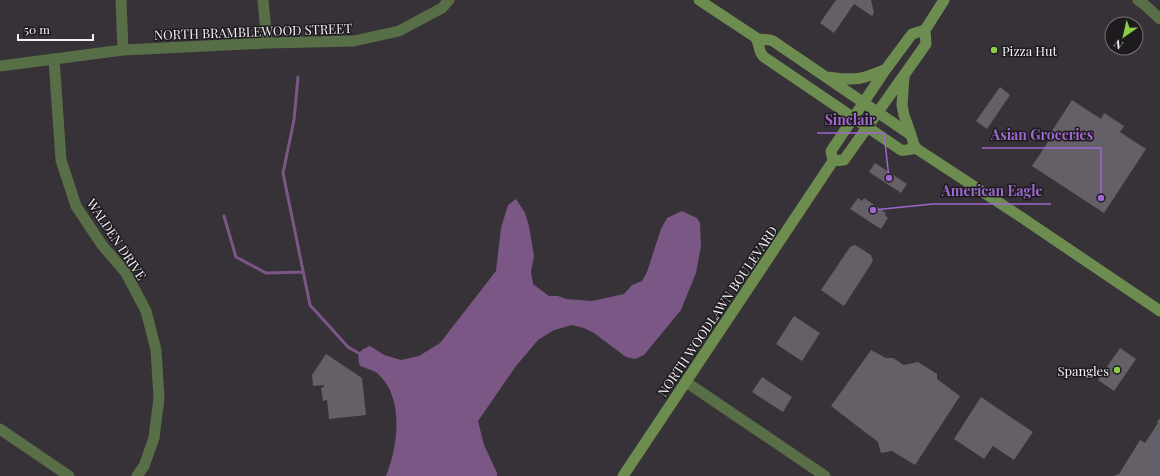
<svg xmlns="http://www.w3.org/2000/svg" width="1160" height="476" font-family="'Playfair Display',serif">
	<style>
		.water { fill: #7b5785 }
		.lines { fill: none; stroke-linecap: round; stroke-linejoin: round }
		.stream { stroke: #7b5785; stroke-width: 3 }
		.building { fill: #655f67 }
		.minor { stroke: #586e47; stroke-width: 11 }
		.secondary { stroke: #6c8d4f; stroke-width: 11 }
		.poi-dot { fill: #8bce46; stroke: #1d1b1e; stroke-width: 1.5 }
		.labels { text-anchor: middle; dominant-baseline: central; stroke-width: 3; stroke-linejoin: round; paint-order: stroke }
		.street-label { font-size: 13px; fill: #f4f0f5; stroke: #1d1b1e }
		.poi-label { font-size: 13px; fill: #f4f0f5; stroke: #1d1b1e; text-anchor: start }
		.leader { fill: none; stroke: #9f67cf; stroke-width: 1.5 }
		.callout-dot { fill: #9f67cf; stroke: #1d1b1e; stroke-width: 1.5 }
		.callout-label { font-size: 14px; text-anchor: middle; font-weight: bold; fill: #9f67cf; stroke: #1d1b1e; stroke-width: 3; stroke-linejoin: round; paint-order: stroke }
	</style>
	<rect width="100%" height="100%" fill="#373238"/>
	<path class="water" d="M516 199 525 213 529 226 534 256 531 272 533 284 549 296H558L566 299 592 301 624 294 632 285 642 281 647 272 661 229 667 218 682 211 697 218 700 223 701 246 696 273 681 310 644 355 635 359 626 357 594 333 584 328 572 325 554 330 538 340 516 366 478 421 484 445 497 473V476H386C398 446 405 397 377 373 373 370 365 368 360 366 356 354 359 350 370 346L384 355 401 360 419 356 440 343 496 271 501 228 508 205Z"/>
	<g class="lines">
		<path class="stream" d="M298 77 294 120 283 173 310 305 348 347 362 355
			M224 216 236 257 266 273 303 272"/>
	</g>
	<path class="building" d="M836 0H871L874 13 872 16 854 4 834 33 820 23Z
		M1000 87 1010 95 987 129 976 121Z
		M1072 100 1101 119 1104 113 1124 126 1120 132 1146 149 1104 213 1032 166 1052 136 1050 134Z
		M875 163 907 184 901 193 869 172Z
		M858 198 862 201 864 198 886 213 885 215 888 218 881 229 850 209Z
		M855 245 871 255 873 261 844 306 821 290 850 247Z
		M794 316 820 333 802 361 776 344Z
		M1120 348 1136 359 1114 391 1098 380Z
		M871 350 886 358H893L904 365 918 362 937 374V379L960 396 915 465 892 451 881 453 878 442 831 406Z
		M326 354 362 378 366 415 329 419 327 400 323 401 321 388 324 387V385L313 386 312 375Z
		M762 377 792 397 783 412 752 392Z
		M981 397 1033 432 1014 460 993 446 984 459 954 439Z
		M1160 418V476H1113L1119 474 1140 440 1145 443 1158 423 1157 422Z"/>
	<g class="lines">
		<path class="minor" d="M121 0 123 50
			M263 0 267 43
			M1138 0 1145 5 1160 19
			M54 59 61 160 76 206 102 245 126 273 146 311 156 350 159 398 154 438 144 466 137 476
			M0 66 123 50 267 43 354 41 399 31 442 8 449 0
			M686 382 825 476
			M0 429 69 476"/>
		<path class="secondary" d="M699 0 758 39 770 40 773 41 911 135 914 145 917 149 1021 217 1160 311
			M755 37C761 44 757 51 764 57L901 150C906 151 911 148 917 149
			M826 77C839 78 853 81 865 77 872 75 879 72 886 69
			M904 77 902 105 904 115 911 135
			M833 161 844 160 926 44 925 30 944 0
			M623 476 833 161 831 151 886 69 912 34 925 30"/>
	</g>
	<g class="poi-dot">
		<circle cx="994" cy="50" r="4"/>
		<circle cx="1117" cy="370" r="4"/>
	</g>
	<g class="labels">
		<g class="street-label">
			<text transform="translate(253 31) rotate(-2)">NORTH BRAMBLEWOOD STREET</text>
			<text transform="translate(117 239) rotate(56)">WALDEN DRIVE</text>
			<text transform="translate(717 311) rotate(-56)">NORTH WOODLAWN BOULEVARD</text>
		</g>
		<g class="poi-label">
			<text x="1002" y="50">Pizza Hut</text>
			<text x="1109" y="370" text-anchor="end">Spangles</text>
		</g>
	</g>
	<path class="leader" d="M889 178L884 133H817M1101 198L1101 148H982M873 210L933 204H1051"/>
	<g class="callout-dot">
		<circle cx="889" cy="178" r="4"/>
		<circle cx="1101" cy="198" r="4"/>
		<circle cx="873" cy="210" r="4"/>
	</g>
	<g class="callout-label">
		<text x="850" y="125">Sinclair</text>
		<text x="1042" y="140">Asian Groceries</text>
		<text x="992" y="196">American Eagle</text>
	</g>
	<g transform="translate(1124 36) rotate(214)"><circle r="19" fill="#1d1b1e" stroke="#737074"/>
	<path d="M0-3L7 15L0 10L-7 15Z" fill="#8bce46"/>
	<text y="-6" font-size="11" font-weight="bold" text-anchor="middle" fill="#f4f0f5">N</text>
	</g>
	<path d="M18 34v6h75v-6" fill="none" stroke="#f4f0f5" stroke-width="2"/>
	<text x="24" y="34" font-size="12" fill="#f4f0f5" stroke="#1d1b1e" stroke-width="3" paint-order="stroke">50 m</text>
</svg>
